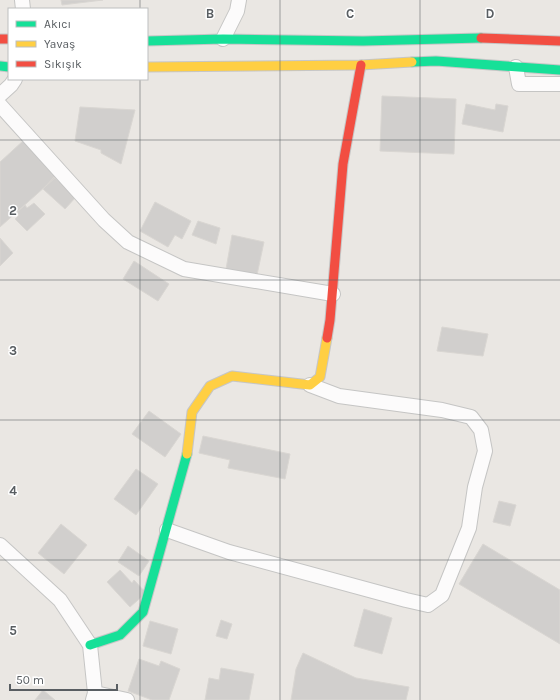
<svg xmlns="http://www.w3.org/2000/svg" width="560" height="700" font-family="Karla,sans-serif">
	<style>
		.building { fill: #d1cfcd; stroke: #d9d6d2 }
		.lines { fill: none; stroke-linecap: round; stroke-linejoin: round }
		.street-casing { stroke: #c5c5c4; stroke-width: 16 }
		.fast-casing { stroke: #c6c6c6; stroke-width: 11 }
		.slow-casing { stroke: #c6c6c6; stroke-width: 11 }
		.jam-casing { stroke: #c6c6c6; stroke-width: 11 }
		.street { stroke: #fcfbfb; stroke-width: 14 }
		.fast { stroke: #16e098; stroke-width: 9 }
		.slow { stroke: #ffcf43; stroke-width: 9 }
		.jam { stroke: #f24e42; stroke-width: 9 }
		.grid { fill: none; stroke: #595e62; stroke-width: 1; stroke-opacity: 0.55 }
		.grid-label { font-size: 13px; text-anchor: middle; font-weight: bold; fill: #595e62; stroke: #fff; stroke-width: 3; stroke-linejoin: round; paint-order: stroke }
	</style>
	<rect width="100%" height="100%" fill="#eae7e3"/>
	<path class="building" d="M61 0H103L62 5Z
		M382 96 456 99 454 154 380 151Z
		M466 104 495 110 496 104 508 106 503 132 462 124Z
		M80 107 135 110 121 164 101 153V150L75 141Z
		M24 140 56 177 0 227V162Z
		M54 177 76 197 65 209 43 189Z
		M155 202 191 221 182 239 175 235 168 247 140 231Z
		M34 203 45 214 27 231 15 219 19 215 17 212 25 205 27 208Z
		M198 221 220 228 216 244 192 235Z
		M232 235 264 242 257 275 226 269Z
		M0 238 13 253 0 266Z
		M134 261 169 284 158 301 123 279Z
		M442 327 488 334 483 356 437 351Z
		M149 411 181 434 165 457 132 434Z
		M203 436 290 454 285 479 228 468 230 460 199 453Z
		M136 469 158 484 136 515 114 499Z
		M499 501 516 505 510 526 493 522Z
		M61 524 87 545 64 574 38 553Z
		M483 544 560 590V644L459 584Z
		M128 546 149 561 139 576 118 562Z
		M120 570 132 583 134 580 146 593 130 607 107 582Z
		M364 609 392 618 382 654 354 646Z
		M221 620 232 624 227 639 216 636Z
		M150 621 178 629 171 654 143 646Z
		M303 653 356 678 409 687 406 700H291L296 669Z
		M139 659 159 666 161 661 180 669 169 700H152L128 691Z
		M221 668 254 674 249 700H205L209 678 219 680Z
		M43 690 55 700H35Z"/>
	<g class="lines">
		<g class="street-casing">
			<path id="street" d="M22 0 23 9
				M223 39 237 11 239 0
				M516 67 519 84H560
				M0 95 11 85 15 79
				M0 105 104 220 128 242 184 269 333 294
				M167 530 229 552 406 600 428 605 442 595 469 528 475 487 485 451 481 430 471 417 442 410 339 396 310 385
				M0 545 60 600 90 645 95 693 93 700
				M95 693 127 700"/>
		</g>
		<g class="fast-casing">
			<path id="fast" d="M147 41 223 39 363 41 481 38
				M412 62 436 61 560 70
				M0 66 9 67
				M90 645 120 635 143 612 187 454"/>
		</g>
		<g class="slow-casing">
			<path id="slow" d="M147 67 361 65 412 62
				M187 454 192 412 210 386 232 376 310 385 320 377 327 338"/>
		</g>
		<g class="jam-casing">
			<path id="jam" d="M481 38 560 41
				M0 39H9
				M327 338 330 320 343 164 361 65"/>
		</g>
		<use href="#street" class="street"/>
		<use href="#fast" class="fast"/>
		<use href="#slow" class="slow"/>
		<use href="#jam" class="jam"/>
	</g>
	<path class="grid" d="M140 0V9M280 0V700M420 0V700M140 79V700M0 140H560M0 280H560M0 420H560M0 560H560"/>
	<g class="grid-label">
		<text x="210" y="18">B</text>
		<text x="350" y="18">C</text>
		<text x="490" y="18">D</text>
		<text x="13" y="215">2</text>
		<text x="13" y="355">3</text>
		<text x="13" y="495">4</text>
		<text x="13" y="635">5</text>
	</g>
	<rect x="8" y="8" width="140" height="72" fill="#ffffff" stroke="#bdbfc0"/>
	<rect x="16" y="21" width="20" height="6" fill="#16e098" stroke="#bdbfc0"/>
	<text x="44" y="28" font-size="12" fill="#595e62">Akıcı</text>
	<rect x="16" y="41" width="20" height="6" fill="#ffcf43" stroke="#bdbfc0"/>
	<text x="44" y="48" font-size="12" fill="#595e62">Yavaş</text>
	<rect x="16" y="61" width="20" height="6" fill="#f24e42" stroke="#bdbfc0"/>
	<text x="44" y="68" font-size="12" fill="#595e62">Sıkışık</text>
	<path d="M10 684v6h107v-6" fill="none" stroke="#595e62" stroke-width="2"/>
	<text x="16" y="684" font-size="12" fill="#595e62" stroke="#ffffff" stroke-width="3" paint-order="stroke">50 m</text>
</svg>
